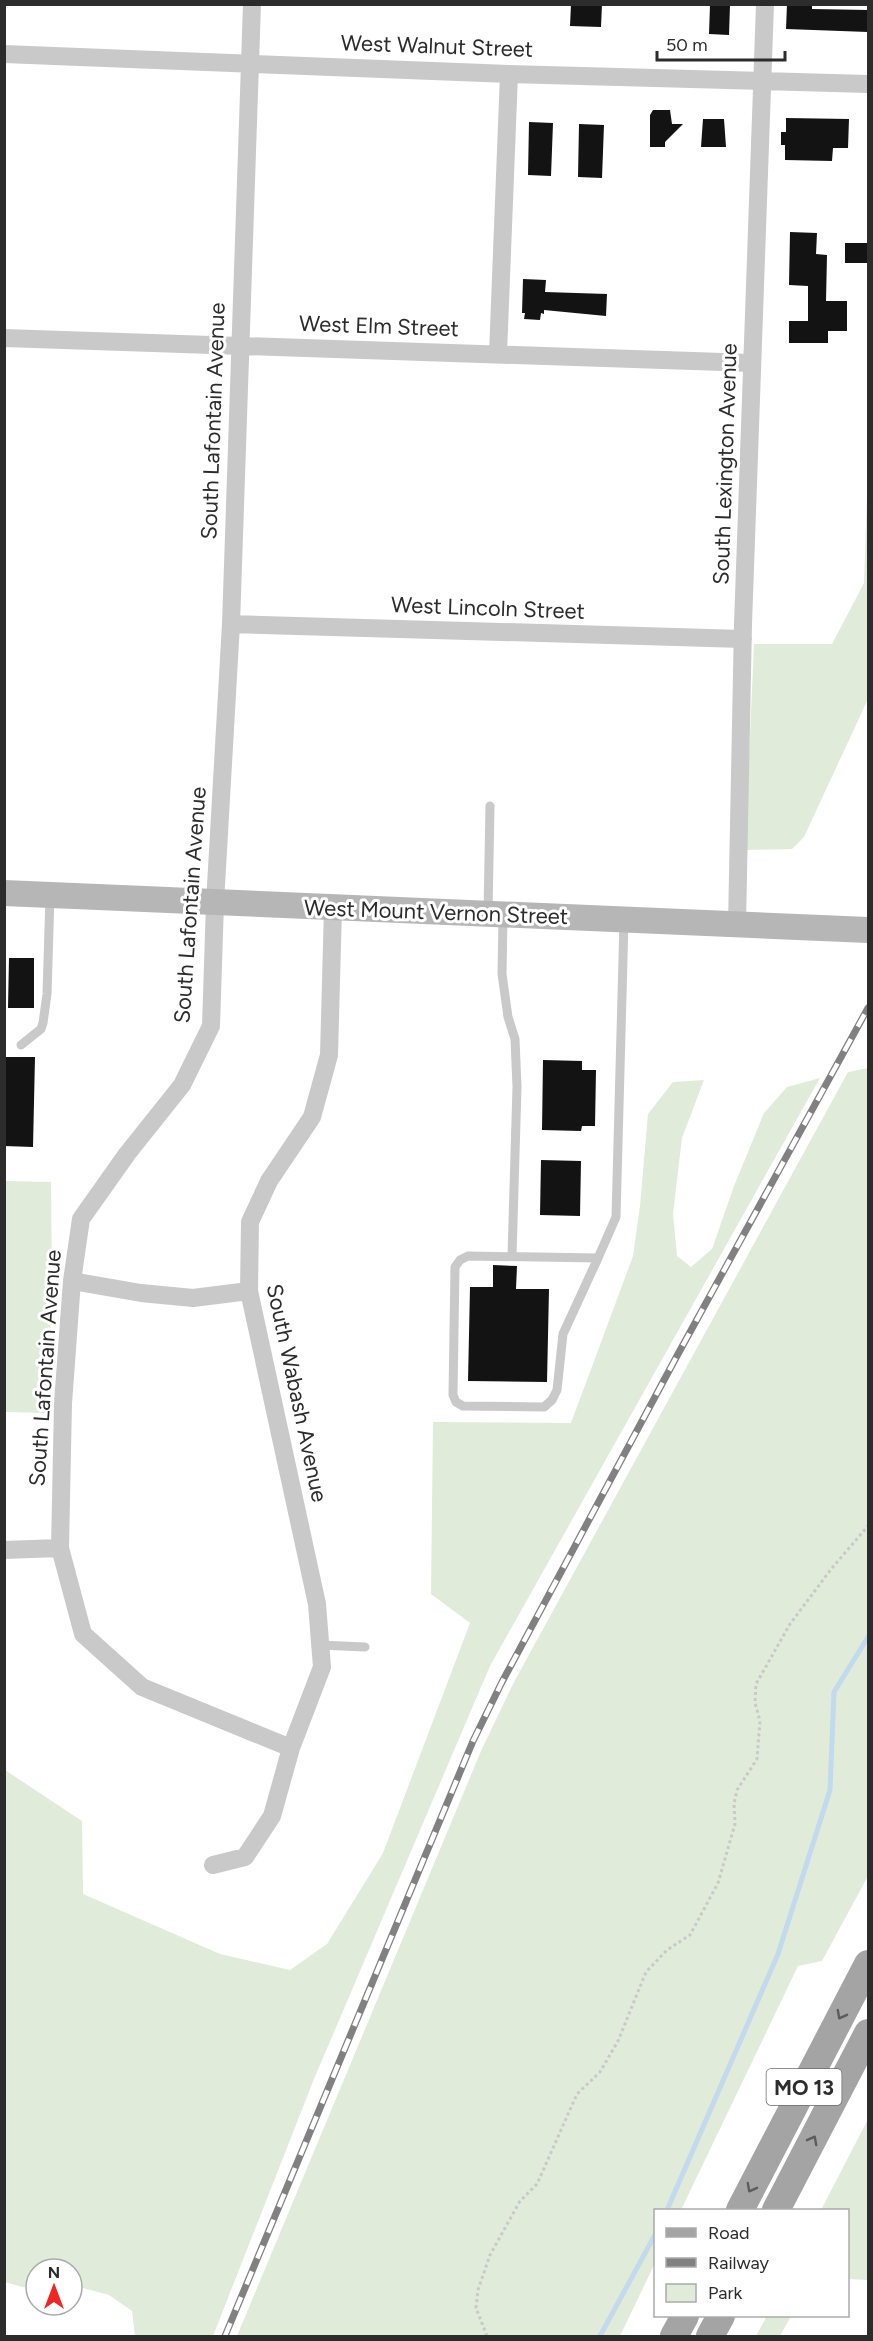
<svg xmlns="http://www.w3.org/2000/svg" width="873" height="2341" font-family="Figtree,sans-serif">
	<style>
		.green { fill: #e1ebd9 }
		.lines { fill: none; stroke-linecap: round; stroke-linejoin: round }
		.stream { stroke: #c3d9ed; stroke-width: 5 }
		.building { fill: #131313 }
		.path { stroke: #c9c9c9; stroke-width: 3; stroke-dasharray: 3 3; stroke-linecap: butt }
		.lane { stroke: #c9c9c9; stroke-width: 9 }
		.street { stroke: #c9c9c9; stroke-width: 18 }
		.secondary { stroke: #b6b6b6; stroke-width: 26 }
		.primary { stroke: #a4a4a4; stroke-width: 28 }
		.rail-casing { stroke: #818181; stroke-width: 7 }
		.rail { stroke: #fff; stroke-width: 4.5; stroke-dasharray: 14; stroke-linecap: butt }
		.oneway { stroke: #5c5c5c }
		.labels { text-anchor: middle; dominant-baseline: central; stroke-width: 6; stroke-linejoin: round; paint-order: stroke }
		.shield { fill: #fff; stroke: #6b6b6b; stroke-width: 1.5 }
		.shield-label { font-size: 21px; font-weight: bold; fill: #2c2c2c }
		.street-label { font-size: 22px; fill: #2c2c2c; stroke: #fff }
	</style>
	<rect width="100%" height="100%" fill="#fff"/>
	<path class="green" d="M868 465V699L804 837 792 849 745 850 754 644H832L864 583Z
		M868 1068V1876L822 1961 798 1966 681 2210H656L655 2263 620 2336H237L481 1751 514 1682 848 1072Z
		M820 1078 490 1666 314 2079 213 2336H135L132 2311 109 2295 72 2285V2269H36V2286L22 2287 5 2282V1770L82 1821 83 1894 220 1954 290 1970 327 1944 383 1853 470 1623 431 1594 433 1422 571 1423 633 1256 640 1206 648 1114 673 1082 704 1080 682 1138 673 1214 677 1256 691 1267 712 1249 734 1186 764 1113 787 1087Z
		M5 1181 51 1182 52 1278 48 1413 5 1412Z
		M868 2119V2280L848 2279V2210H821Z
		M767 2316H791L780 2336H756Z"/>
	<g class="lines">
		<path class="stream" d="M667 2210 778 1954 830 1790 834 1692 868 1637
			M600 2336 656 2233"/>
	</g>
	<path class="building" d="M571 4H602L601 27 570 26Z
		M787 4H807L812 6V9L868 10V32L786 29Z
		M710 5H730L729 35 709 34Z
		M653 110H670L672 124H683L665 142V147H650V115Z
		M786 118 849 119 848 148H833L832 161 785 160V145H781V132H786Z
		M703 119H724L726 147H701Z
		M529 122 553 123 551 176 528 175Z
		M579 124 604 125 602 178 578 177Z
		M790 232 817 233 816 254 827 255 826 301H847V331H828V343H789V321H808V286L789 285Z
		M845 243H868V263H845Z
		M523 279 546 280 545 292 607 294 606 316 544 310V314L541 313 540 320 524 319 525 313H522Z
		M9 958H34V1008H8Z
		M4 1057H35L33 1147 4 1146Z
		M543 1060 582 1061V1070H596L595 1126H582L581 1131 542 1130Z
		M541 1160 581 1161 580 1216 540 1215Z
		M493 1265 517 1266 516 1289H549L547 1382 468 1381 470 1287H493Z"/>
	<g class="lines">
		<path class="path" d="M487 2336 476 2308 478 2290 490 2255 520 2201 537 2184 577 2094 600 2072 618 2041 646 1972 667 1950 690 1935 718 1883 735 1824 734 1804 737 1790 757 1759 760 1721 755 1703 756 1684 790 1624 832 1568 868 1526"/>
		<path class="lane" d="M488 912 490 806
			M503 917 502 974 508 1017 515 1039 517 1087 512 1256
			M21 1045 41 1029 43 1023 47 994 50 896
			M468 1256 598 1258 563 1334 557 1390 552 1400 544 1407 463 1406 456 1402 453 1395 455 1267 460 1260Z
			M598 1258 616 1217 624 922
			M320 1645 365 1647"/>
		<path class="street" d="M252 4 231 624 215 903 211 1026 182 1085 127 1154 81 1219 72 1281 63 1403 60 1548 83 1634 142 1687 291 1748
			M4 54 509 74 868 84
			M4 338 752 363
			M498 354 509 74
			M231 624 743 639
			M737 925 743 624 765 4
			M72 1281 141 1293 193 1298 249 1291
			M4 1550 60 1548
			M213 1865 245 1857 272 1816 291 1748 322 1667 317 1604 249 1291 250 1222 269 1181 312 1117 329 1055 333 908"/>
		<path class="secondary" d="M4 893 868 930"/>
		<path class="primary" d="M740 2210 868 1964
			M776 2210 868 2033
			M674 2336 685 2316
			M710 2336 721 2316"/>
		<g class="rail-casing">
			<path id="rail" d="M225 2336 473 1741 502 1682 678 1354 868 1008"/>
		</g>
		<use href="#rail" class="rail"/>
	</g>
	<defs><path id="oneway-chevron" d="M-2-3.5L2.5 0L-2 3.5" fill="none" stroke-width="1.6" stroke-linecap="round" stroke-linejoin="round" transform="scale(1.5)"/></defs>
	<g class="oneway">
		<use href="#oneway-chevron" transform="translate(841 2015) rotate(118)"/>
		<use href="#oneway-chevron" transform="translate(813 2140) rotate(-62)"/>
		<use href="#oneway-chevron" transform="translate(751 2188) rotate(118)"/>
	</g>
	<g class="labels">
		<rect class="shield" x="766.5" y="2069" width="75" height="36" rx="4.5"/>
		<g class="shield-label">
			<text x="804" y="2087">MO 13</text>
		</g>
		<g class="street-label">
			<text transform="translate(437 46) rotate(2)">West Walnut Street</text>
			<text transform="translate(379 326) rotate(2)">West Elm Street</text>
			<text transform="translate(213 421) rotate(-88)">South Lafontain Avenue</text>
			<text transform="translate(725 464) rotate(-88)">South Lexington Avenue</text>
			<text transform="translate(488 608) rotate(2)">West Lincoln Street</text>
			<text transform="translate(190 905) rotate(-86)">South Lafontain Avenue</text>
			<text transform="translate(436 912) rotate(2)">West Mount Vernon Street</text>
			<text transform="translate(45 1368) rotate(-86)">South Lafontain Avenue</text>
			<text transform="translate(297 1393) rotate(78)">South Wabash Avenue</text>
		</g>
	</g>
	<rect width="873" height="2341" fill="none" stroke="#2c2c2c" stroke-width="12"/>
	<rect x="654" y="2209" width="195" height="108" fill="#ffffff" stroke="#ababab" stroke-width="1.5"/>
	<rect x="666" y="2228" width="30" height="9" fill="#a4a4a4" stroke="#ababab" stroke-width="1.5"/>
	<text x="708" y="2239" font-size="18" fill="#2c2c2c">Road</text>
	<rect x="666" y="2258" width="30" height="9" fill="#818181" stroke="#ababab" stroke-width="1.5"/>
	<text x="708" y="2269" font-size="18" fill="#2c2c2c">Railway</text>
	<rect x="666" y="2284" width="30" height="18" fill="#e1ebd9" stroke="#ababab" stroke-width="1.5"/>
	<text x="708" y="2299" font-size="18" fill="#2c2c2c">Park</text>
	<g transform="translate(54 2287)"><circle r="28" fill="#ffffff" stroke="#ababab" stroke-width="1.5"/>
	<path d="M0-4.5L10 22L0 15L-10 22Z" fill="#ef2623"/>
	<text y="-9" font-size="16" font-weight="bold" text-anchor="middle" fill="#2c2c2c">N</text>
	</g>
	<path d="M657 51v9h128v-9" fill="none" stroke="#2c2c2c" stroke-width="3"/>
	<text x="666" y="51" font-size="18" fill="#2c2c2c" stroke="#ffffff" stroke-width="4.5" paint-order="stroke">50 m</text>
</svg>
